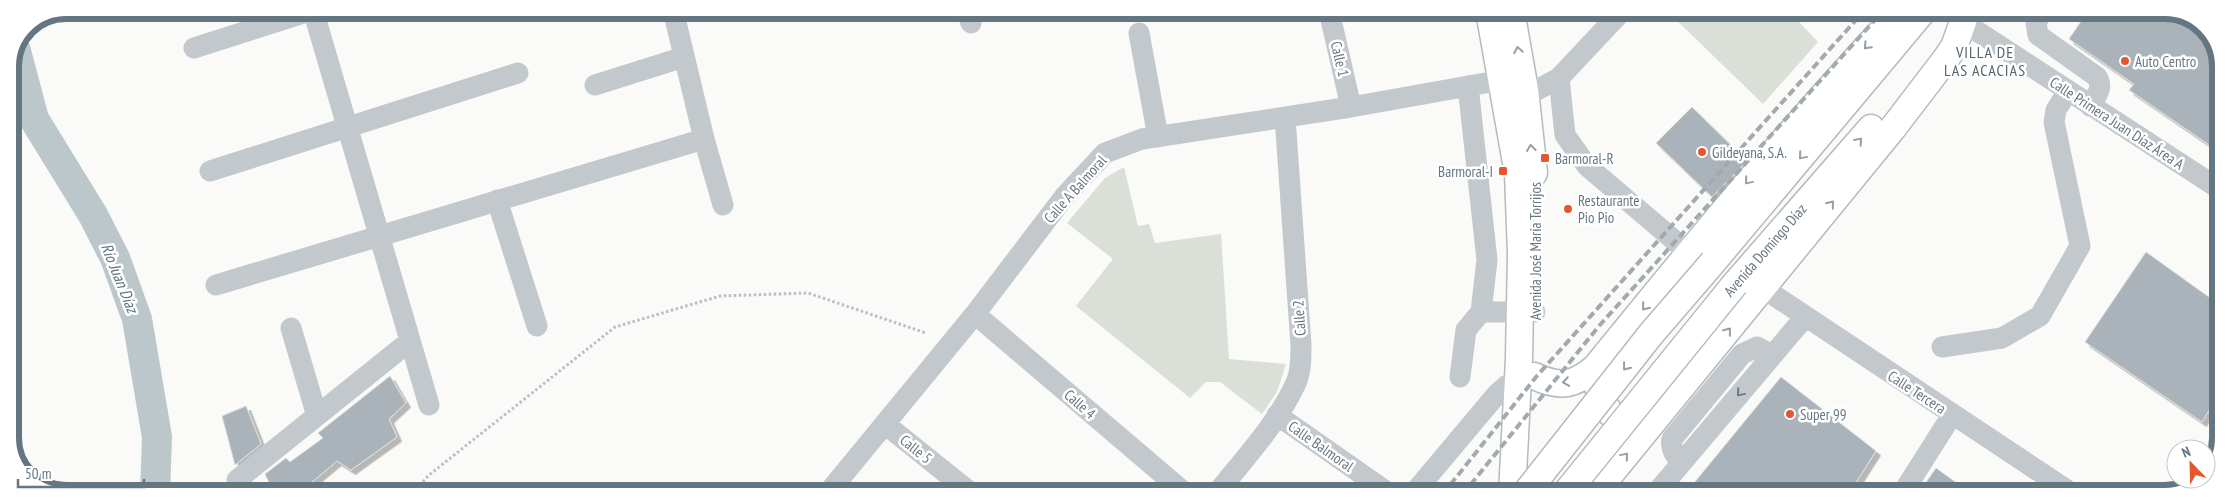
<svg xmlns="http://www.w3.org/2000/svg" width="2231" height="504" font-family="'PT Sans Narrow',sans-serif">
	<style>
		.green { fill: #dadfd7 }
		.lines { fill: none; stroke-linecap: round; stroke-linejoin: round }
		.river { stroke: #bbc7cb; stroke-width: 30 }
		.building { fill: #aab3b9; stroke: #dcdcda; filter: url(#shadow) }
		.major-casing { stroke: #b5babe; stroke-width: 29 }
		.path { stroke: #bbbfc2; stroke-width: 3; stroke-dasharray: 2.5 2.5; stroke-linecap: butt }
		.minor { stroke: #c3c8cc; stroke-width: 21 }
		.major { stroke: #fff; stroke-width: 26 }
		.rail { stroke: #a2aab0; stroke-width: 4; stroke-dasharray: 8 4; stroke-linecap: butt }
		.major-bridge-casing { stroke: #b5babe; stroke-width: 29; stroke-linecap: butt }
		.major-bridge { stroke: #fff; stroke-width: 26 }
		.oneway { stroke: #939fa8 }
		.oneway2 { stroke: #6a7a87 }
		.poi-dot { fill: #e4572e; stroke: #fff; stroke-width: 2 }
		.labels { text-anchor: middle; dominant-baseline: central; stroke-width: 5; stroke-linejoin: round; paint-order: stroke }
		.street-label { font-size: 15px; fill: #657683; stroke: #fff }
		.poi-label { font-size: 15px; fill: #657683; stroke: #fff; text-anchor: start }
		.neighbourhood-label { font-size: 16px; letter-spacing: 1px; fill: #57646e; stroke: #fff }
		.water-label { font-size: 16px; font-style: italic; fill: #60757c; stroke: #fff }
		.rim { fill: none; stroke: #657683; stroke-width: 6 }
	</style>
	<defs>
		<filter id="shadow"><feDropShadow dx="4.5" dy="4.5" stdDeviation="0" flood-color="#0004"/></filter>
	</defs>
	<rect width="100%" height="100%" fill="#fafaf8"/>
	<path class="green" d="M1667 11H1789L1818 42 1763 104Z
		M1124 167 1138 226 1149 224 1155 243 1221 234 1229 359 1286 364 1277 392 1262 414 1220 382H1206L1190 398 1076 306 1113 259 1067 223 1105 178Z"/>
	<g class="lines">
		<path class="river" d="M16 51 34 119 93 215 115 258 137 319 157 437 155 493"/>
	</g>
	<path class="building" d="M2088 11H2177L2207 29 2221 61V153L2129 90 2134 84 2069 39Z
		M1692 107 1747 161 1712 197 1656 143Z
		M2146 252 2220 305V413L2211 407 2202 422 2085 342Z
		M390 376 406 403 389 419 397 437 351 470 337 461 299 493H274L265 474 286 458 290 462 323 438 318 433Z
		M1781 377 1876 451 1855 484 1865 494H1685Z
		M246 406 261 444 235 465 222 416Z
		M1936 468 1972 494H1918Z"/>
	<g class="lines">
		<g class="major-casing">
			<path id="major" d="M1489 11 1518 174 1521 253 1519 358 1512 494
				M1511 11 1525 90 1534 173
				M1713 262 1923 11
				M1735 284 1871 128
				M1534 376C1560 388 1574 386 1596 367 1695 245 1793 125 1901 11
				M1597 378C1599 406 1615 429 1646 422
				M1594 494 1893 128 1945 60 1954 47 1963 22"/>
		</g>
		<path class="path" d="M413 493 429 475 615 327 720 296 808 293 926 333"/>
		<path class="minor" d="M673 10 704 139 723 205
			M966 10 971 23
			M1329 11 1351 107
			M2042 11 2036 23 2038 35 2097 77C2104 88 2096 96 2090 106
			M1963 22 2221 190
			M1139 33 1158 137
			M194 48 313 10 429 405
			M1559 78 1565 135 1587 166 1688 252
			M595 85 684 57
			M210 171 518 73
			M497 200 537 326
			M216 285 704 139
			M1763 288 2073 494
			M1481 312H1535
			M975 314 1185 493
			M291 328 317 416
			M1942 347 2002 338 2040 316 2080 246 2054 122 2056 110 2068 91
			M1460 377 1466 330 1481 312 1487 260 1468 86
			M1277 415 1390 494
			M885 424 971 493
			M1681 462C1675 455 1670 449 1672 439L1742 354 1757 347 1772 355
			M237 480 410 341
			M1657 492 1804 318
			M828 493 975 314 1064 197 1105 153 1142 139 1351 107 1491 82 1525 90H1537L1559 78 1622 11
			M1217 493C1244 459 1277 424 1296 383 1301 372 1301 358 1301 345L1285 117
			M1413 494 1497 394 1506 386 1518 382
			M1902 494 1952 415"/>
		<use href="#major" class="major"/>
		<path class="rail" d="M1443 494 1536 377 1864 11
			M1463 494 1599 326 1883 11"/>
		<g class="major-bridge-casing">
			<path id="major-bridge" d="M1525 494 1651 334 1713 262
				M1565 494 1735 284"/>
		</g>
		<use href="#major-bridge" class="major-bridge"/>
	</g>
	<defs><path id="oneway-chevron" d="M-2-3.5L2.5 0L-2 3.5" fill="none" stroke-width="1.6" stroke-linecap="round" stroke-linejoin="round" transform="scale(1.25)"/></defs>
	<g class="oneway">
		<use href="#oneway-chevron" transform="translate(1867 46) rotate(133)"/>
		<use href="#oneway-chevron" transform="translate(1518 50) rotate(-100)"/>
		<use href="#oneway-chevron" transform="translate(1859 141) rotate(-49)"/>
		<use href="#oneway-chevron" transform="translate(1531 148) rotate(-97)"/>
		<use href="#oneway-chevron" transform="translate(1802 156) rotate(130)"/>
		<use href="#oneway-chevron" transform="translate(1748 181) rotate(130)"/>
		<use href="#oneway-chevron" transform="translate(1831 204) rotate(-51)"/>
		<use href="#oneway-chevron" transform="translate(1645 307) rotate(129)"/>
		<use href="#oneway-chevron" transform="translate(1728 331) rotate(-51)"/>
		<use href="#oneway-chevron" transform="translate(1626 367) rotate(128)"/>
		<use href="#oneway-chevron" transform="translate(1566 382) rotate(171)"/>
		<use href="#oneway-chevron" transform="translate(1625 456) rotate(-50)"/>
	</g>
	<use class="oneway2" href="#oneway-chevron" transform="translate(1740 393) rotate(130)"/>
	<g class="poi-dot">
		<circle cx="2125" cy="61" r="5"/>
		<circle cx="1702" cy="152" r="5"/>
		<rect x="1540" y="153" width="10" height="10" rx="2.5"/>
		<rect x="1498" y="166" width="10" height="10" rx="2.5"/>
		<circle cx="1568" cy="209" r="5"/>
		<circle cx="1790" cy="414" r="5"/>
	</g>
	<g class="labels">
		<g class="street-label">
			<text transform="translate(1340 59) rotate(77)">Calle 1</text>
			<text transform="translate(2117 123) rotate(33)">Calle Primera Juan Díaz Área A</text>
			<text transform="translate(1075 189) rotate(-48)">Calle A Balmoral</text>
			<text transform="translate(1765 250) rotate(-49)">Avenida Domingo Díaz</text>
			<text transform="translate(1535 251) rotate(-90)">Avenida José María Torrijos</text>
			<text transform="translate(1299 318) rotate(-94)">Calle 2</text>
			<text transform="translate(1917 392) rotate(33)">Calle Tercera</text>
			<text transform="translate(1080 404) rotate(41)">Calle 4</text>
			<text transform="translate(1321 446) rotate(35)">Calle Balmoral</text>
			<text transform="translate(916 449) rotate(39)">Calle 5</text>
		</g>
		<g class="poi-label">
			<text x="2135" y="61">Auto Centro</text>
			<text x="1712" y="152">Gildeyana, S.A.</text>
			<text x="1555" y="158">Barmoral-R</text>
			<text x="1493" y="171" text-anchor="end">Barmoral-I</text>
			<text x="1578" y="200">Restaurante<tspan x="1578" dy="17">Pio Pio</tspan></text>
			<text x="1800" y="414">Super 99</text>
		</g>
		<g class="neighbourhood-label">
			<text x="1985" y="52">VILLA DE<tspan x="1985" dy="18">LAS ACACIAS</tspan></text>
		</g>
		<g class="water-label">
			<text transform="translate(120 278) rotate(68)">Río Juan Díaz</text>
		</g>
	</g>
	<path d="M0 0H2231V504H0ZM66 19H2165A47 47 0 0 1 2212 66V438A47 47 0 0 1 2165 485H66A47 47 0 0 1 19 438V66A47 47 0 0 1 66 19Z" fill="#fff" fill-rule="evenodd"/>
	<path class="rim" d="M66 19H2165A47 47 0 0 1 2212 66V438A47 47 0 0 1 2165 485H66A47 47 0 0 1 19 438V66A47 47 0 0 1 66 19Z"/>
	<g transform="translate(2191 464) rotate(337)"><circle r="24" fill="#ffffff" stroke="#c1c8cd"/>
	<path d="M0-4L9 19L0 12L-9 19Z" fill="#e4572e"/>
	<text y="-8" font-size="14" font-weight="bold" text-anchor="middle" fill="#657683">N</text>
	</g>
	<path d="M18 479v8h126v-8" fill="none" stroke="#657683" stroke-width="2.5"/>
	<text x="25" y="479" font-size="15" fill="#657683" stroke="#ffffff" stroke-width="4" paint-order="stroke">50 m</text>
</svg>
